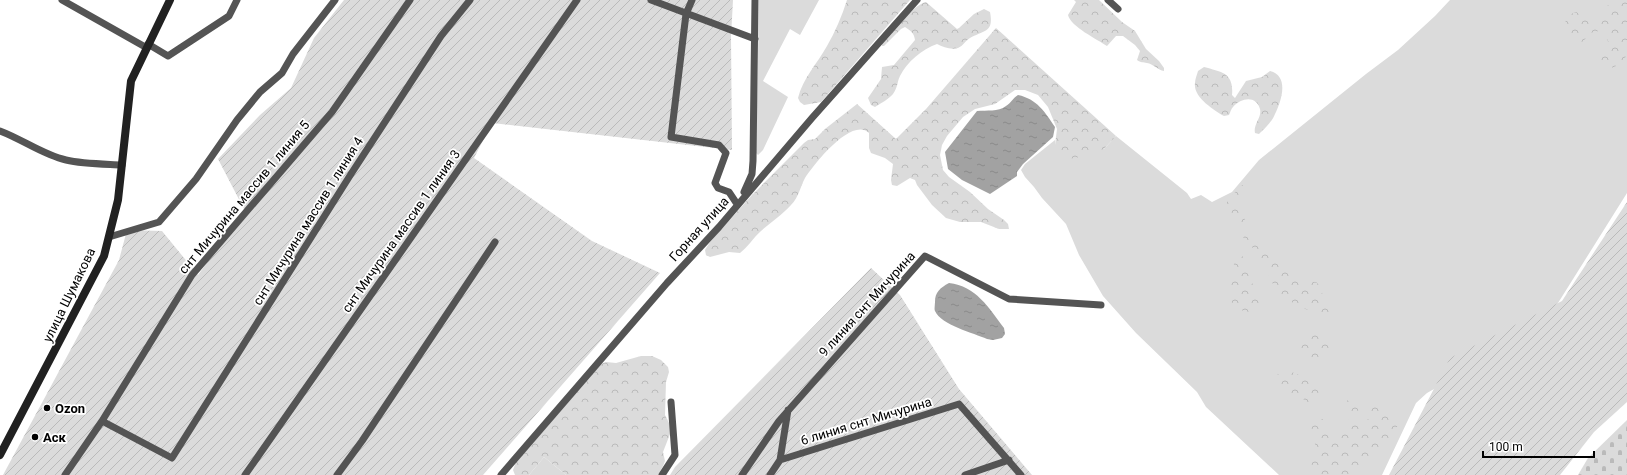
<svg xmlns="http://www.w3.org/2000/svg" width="1627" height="475" font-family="Roboto,sans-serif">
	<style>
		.grass { fill: #dbdbdb }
		.forest { fill: url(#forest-crowns) }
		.cemetery { fill: url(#cemetery-stones) }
		.garden { fill: url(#garden-furrows) }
		.water { fill: url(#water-ripples) }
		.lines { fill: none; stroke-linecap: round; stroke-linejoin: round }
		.street { stroke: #545454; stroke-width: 7 }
		.secondary { stroke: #212121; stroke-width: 8 }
		.poi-dot { fill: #000; stroke: #fff; stroke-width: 1.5 }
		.labels { text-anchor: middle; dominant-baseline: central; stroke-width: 3.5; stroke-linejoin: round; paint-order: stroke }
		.street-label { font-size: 13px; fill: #000; stroke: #fff }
		.poi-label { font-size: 13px; font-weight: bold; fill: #000; stroke: #fff; text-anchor: start }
	</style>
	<defs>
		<pattern id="forest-crowns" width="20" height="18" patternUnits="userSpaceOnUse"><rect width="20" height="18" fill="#dbdbdb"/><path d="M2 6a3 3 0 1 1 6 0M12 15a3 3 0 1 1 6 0" fill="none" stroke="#bababa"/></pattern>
		<pattern id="cemetery-stones" width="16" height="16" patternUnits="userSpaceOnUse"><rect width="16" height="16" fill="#dbdbdb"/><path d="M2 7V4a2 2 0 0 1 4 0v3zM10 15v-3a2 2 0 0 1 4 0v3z" fill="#bababa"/></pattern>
		<pattern id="garden-furrows" width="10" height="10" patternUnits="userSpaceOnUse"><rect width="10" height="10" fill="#dbdbdb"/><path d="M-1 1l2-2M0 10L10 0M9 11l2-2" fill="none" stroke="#bababa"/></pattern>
		<pattern id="water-ripples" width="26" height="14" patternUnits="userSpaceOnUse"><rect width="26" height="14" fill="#a2a2a2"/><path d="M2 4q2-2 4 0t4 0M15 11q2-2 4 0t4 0" fill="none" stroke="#8a8a8a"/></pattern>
	</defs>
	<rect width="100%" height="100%" fill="#fff"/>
	<path class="grass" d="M759 0H819L800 35 790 29 763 81 788 97 763 150 758 155 756 153Z
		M1450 0H1627V193L1553 311 1448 381 1427 393 1416 403 1382 475H1279L1206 407 1197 392 1136 333 1103 296 1079 255 1066 224 1042 198 1034 187 1025 177 1021 170 1025 164 1055 140V145L1104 149 1116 136 1187 193 1191 199 1201 195 1212 202 1232 192 1259 160 1366 74 1398 50 1435 16Z
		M544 457 566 475H529Z"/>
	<path class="forest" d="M847 0H910L821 102 804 105 800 102 798 98C803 78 817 64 827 46 835 32 842 16 847 0Z
		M1074 0H1099L1122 22 1135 31 1146 49 1159 61 1164 68V71C1158 70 1153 64 1147 63 1143 62 1141 63 1137 60L1140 51 1135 45 1123 36H1116L1107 46C1097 39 1071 27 1068 15L1076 2Z
		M1608 0H1627V55C1616 72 1604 72 1592 56L1596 52 1606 50 1608 41 1605 36 1597 31 1593 32 1581 43C1565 43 1557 17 1576 12L1589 18 1599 17 1608 5Z
		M926 2 957 29 959 28 974 14 984 9 990 12C994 33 984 30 970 38 966 40 963 46 958 48 951 50 943 47 937 44 922 49 907 62 900 76 897 82 898 87 893 94 889 99 881 103 875 107L871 105 868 98 881 79 882 67 894 65 915 40C914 33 911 31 905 27L901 29 884 46H882V43C891 33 913 5 926 2Z
		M996 28 1116 136 1104 149 1076 158 1066 159 1061 156 1055 145 1057 129 1048 107 1038 95 1025 90H1015L995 104 975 109 963 117 947 136 942 145 940 155 943 170 949 177 970 192 988 209 1004 220 1008 224 1009 229H999L981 222H960L946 218 932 205 917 185 915 180 910 178 897 186 892 185 891 180 893 164 885 158 871 153 869 148V133C852 116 814 164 805 178 800 187 799 197 791 205 782 215 771 222 761 231 753 238 748 247 740 253L729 252 710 257 706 255 705 250 710 242 752 195 804 143 808 140 815 139 825 129 857 104 896 139 926 109Z
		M1204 67C1222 72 1234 73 1232 95L1235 98 1246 81 1262 77 1270 71C1290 76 1281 102 1275 114 1272 122 1265 128 1259 134L1255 133C1253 124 1262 118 1260 109 1256 95 1241 98 1233 107 1231 109 1230 113 1229 115L1224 116C1214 110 1193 97 1195 83 1195 79 1197 75 1198 71Z
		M1242 185H1247L1239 203V208L1255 239 1284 268 1306 281 1316 282 1320 286 1324 299 1332 307 1334 312 1330 315 1305 309 1278 295 1260 256 1243 237 1238 223 1226 204C1229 197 1237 191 1242 185Z
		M1233 250 1237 251 1244 258 1252 283 1264 301V306L1258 313C1236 311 1226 306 1231 282 1232 277 1234 271 1234 266 1234 261 1233 255 1233 250Z
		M1315 331 1324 332C1326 335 1329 338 1330 340 1334 353 1323 365 1310 362 1307 361 1304 359 1301 357 1294 344 1304 337 1315 331Z
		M641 356H652L661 360 668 367 669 372 666 382 665 415 672 429 663 452 665 461 663 466 658 475H566L544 457 529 475H515L513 470 516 462 601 364 606 362 616 363Z
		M1284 369 1312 380 1319 388V392L1310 404 1299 396 1280 389 1275 381 1279 371Z
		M1350 400 1357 406 1361 420 1366 421 1370 417 1369 407 1373 403C1388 407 1395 410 1398 425L1388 443 1364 463 1356 475H1310C1310 464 1316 455 1315 444 1315 436 1310 430 1311 422L1319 419H1323C1328 426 1326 435 1332 441L1337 440C1341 436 1345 432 1348 427 1352 419 1344 410 1345 401Z"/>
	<path class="cemetery" d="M1627 420V475H1578L1588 458Z"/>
	<path class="garden" d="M344 0H733L731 37 732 150 492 123 474 158 592 241 660 273 483 475H3L119 260 127 230 162 231 198 275 245 211 218 159 260 115 291 88 314 38Z
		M1627 202V402L1594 432 1560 475H1389L1450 358 1562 301Z
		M871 268 900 295 959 389 1032 475H670L675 467Z"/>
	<path class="water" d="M1018 95C1037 99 1045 112 1055 127L1053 137 1023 164 1017 172V176L990 194 962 180 948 169 945 152 977 111C987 110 998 112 1006 106 1011 103 1013 98 1018 95Z
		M949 283C976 286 989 308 1004 328L1005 334 1002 338 993 340 987 339C974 333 941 325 935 311 934 309 935 305 935 302 935 292 940 288 949 283Z"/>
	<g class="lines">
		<path class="street" d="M62 0 147 48
			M651 0 755 39
			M692 0 686 14 671 137 719 145 726 153 715 183 718 188 729 192 737 204
			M1108 0 1118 9
			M148 44 168 56 229 16 237 0
			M0 131C22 139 43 155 66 160 83 164 104 164 122 165
			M744 192 752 174 753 161 755 0
			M109 237 159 222 196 179 237 120 260 92 282 73 293 54 335 0
			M102 421 172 458 351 174 441 36 470 0
			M780 460 959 404 1021 475
			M65 475 102 421 192 275 332 112 410 0
			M245 475 577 0
			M337 475 362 441 495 242
			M501 475 667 283 719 227 812 118 917 0
			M662 475 675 455 671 402
			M742 475 779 421 925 256 1009 299 1101 305
			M770 475 780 460 788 410
			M965 475 1009 460"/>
		<path class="secondary" d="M0 455 104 256 118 200 131 81 170 0"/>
	</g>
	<g class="poi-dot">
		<circle cx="47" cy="408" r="4"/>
		<circle cx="35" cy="437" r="4"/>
	</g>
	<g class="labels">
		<g class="street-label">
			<text transform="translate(244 197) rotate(-50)">снт Мичурина массив 1 линия 5</text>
			<text transform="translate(308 221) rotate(-58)">снт Мичурина массив 1 линия 4</text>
			<text transform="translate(699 229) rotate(-48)">Горная улица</text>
			<text transform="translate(401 231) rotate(-55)">снт Мичурина массив 1 линия 3</text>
			<text transform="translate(69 295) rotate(-64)">улица Шумакова</text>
			<text transform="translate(867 304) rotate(-48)">9 линия снт Мичурина</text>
			<text transform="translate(866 421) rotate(-17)">6 линия снт Мичурина</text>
		</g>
		<g class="poi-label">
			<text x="55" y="408">Ozon</text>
			<text x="43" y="437">Аск</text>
		</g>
	</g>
	<path d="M1483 451v6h111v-6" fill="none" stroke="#000000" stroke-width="2"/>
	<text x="1489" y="451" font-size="12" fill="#000000" stroke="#ffffff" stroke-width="3" paint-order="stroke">100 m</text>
</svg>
